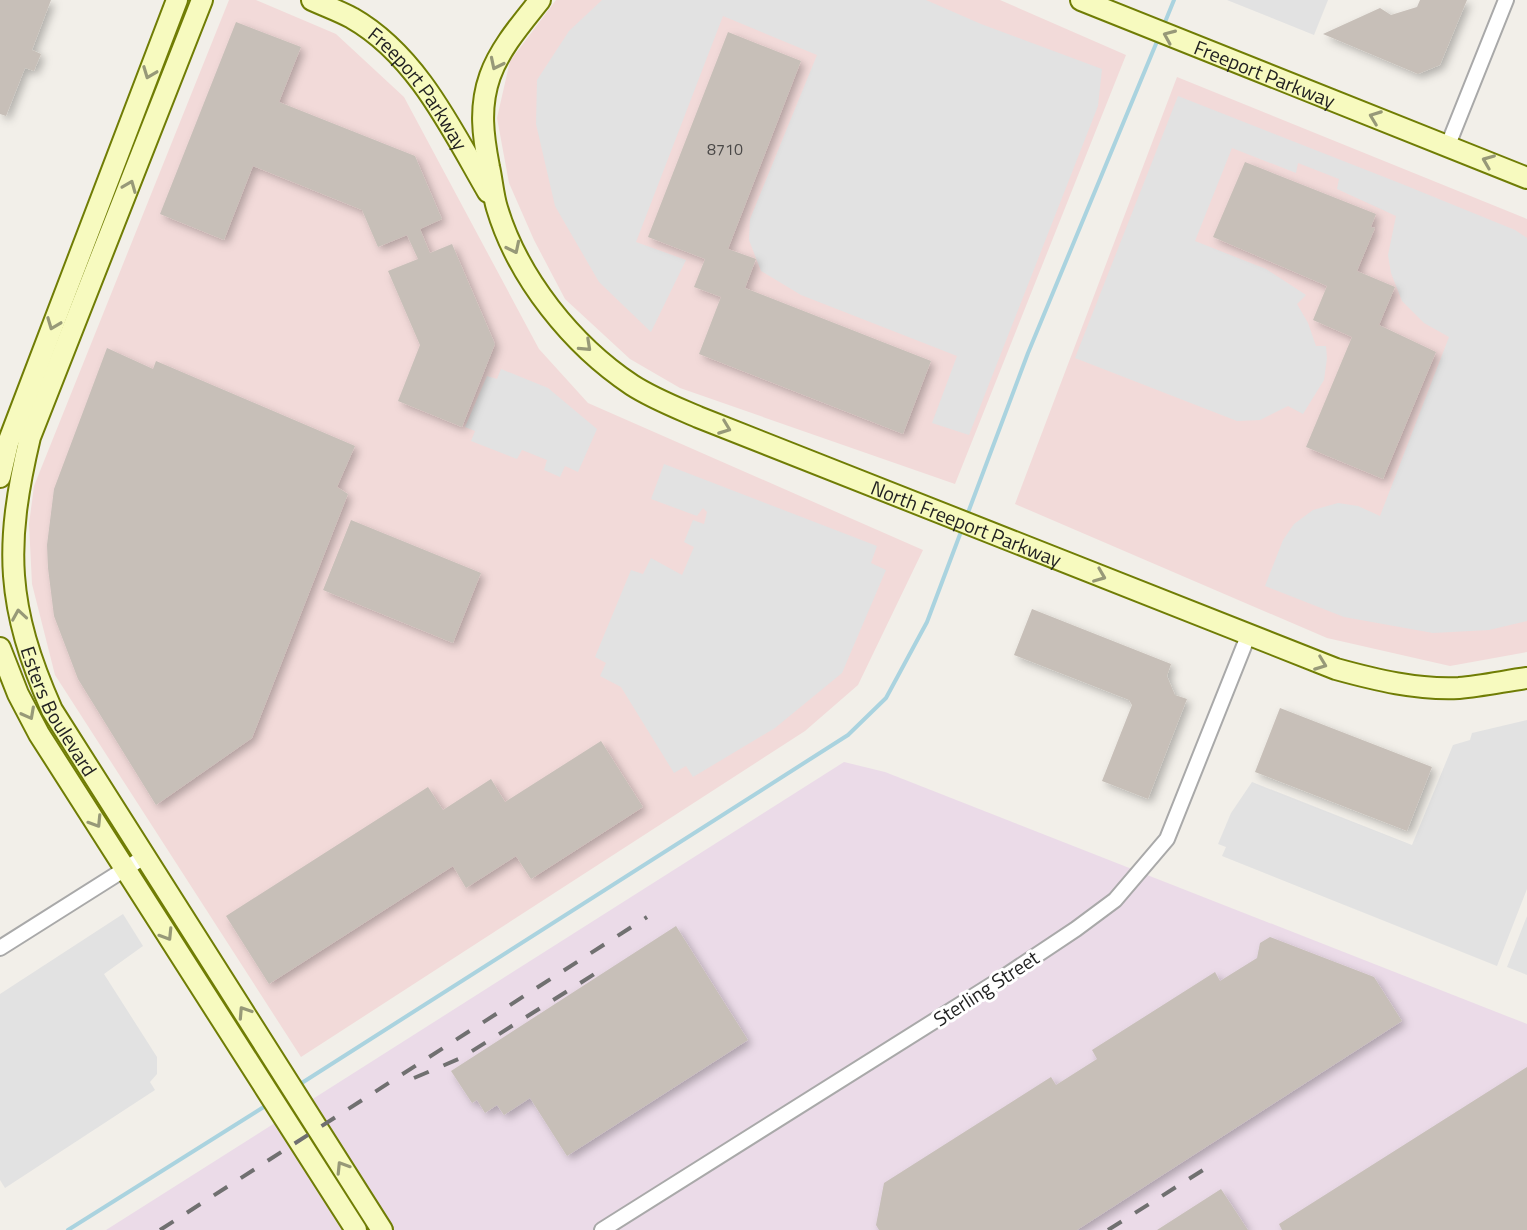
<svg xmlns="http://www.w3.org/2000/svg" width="1527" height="1230" font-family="'Titillium Web',sans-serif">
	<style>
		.commercial { fill: #f2dad9 }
		.industrial { fill: #ebdbe8 }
		.parking { fill: #e2e2e2 }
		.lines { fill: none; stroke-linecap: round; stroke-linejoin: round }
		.stream { stroke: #aad3df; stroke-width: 4 }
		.building { fill: #c7bfb8; filter: url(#shadow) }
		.minor-casing { stroke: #a9a9a9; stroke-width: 18 }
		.secondary-casing { stroke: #707d05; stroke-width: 24 }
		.minor { stroke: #fff; stroke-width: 14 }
		.secondary { stroke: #f7fabf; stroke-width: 20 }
		.rail { stroke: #707070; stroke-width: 4; stroke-dasharray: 16 16; stroke-linecap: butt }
		.oneway { stroke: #979978 }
		.labels { text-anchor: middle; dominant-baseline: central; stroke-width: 6; stroke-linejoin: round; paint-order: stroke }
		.number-label { font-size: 16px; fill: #4b4948 }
		.street-label { font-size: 20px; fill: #222; stroke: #fff }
	</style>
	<defs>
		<filter id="shadow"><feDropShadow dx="4" dy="4" stdDeviation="4" flood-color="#0004"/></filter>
	</defs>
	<rect width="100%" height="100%" fill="#f2efe9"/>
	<path class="commercial" d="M229 0H256L336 34 404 97 539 349 588 403 923 550 858 685 805 731 301 1057 55 675 32 584 29 524 34 486Z
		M556 0H1000L1126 55 955 484 680 388 630 359 565 299 534 240 509 183 497 118 510 61Z
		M1177 77 1527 219V652L1450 666 1327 638 1015 504Z"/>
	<path class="industrial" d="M844 762 885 772 1527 1024V1230H106Z"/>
	<path class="parking" d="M602 0H926L981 24 1102 69 1098 106 969 435 932 423 957 356 801 295 761 271 749 240 750 219 817 55 723 16 636 242 686 260 651 332 599 282 555 206 536 124 537 80 569 31Z
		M1227 0H1328L1314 35Z
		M1178 96 1402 184 1515 230 1527 238V621L1489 630 1433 633 1344 617 1265 586 1283 540 1294 524 1313 510 1338 503 1358 506 1380 516 1449 337 1424 323 1402 301 1391 273 1388 255 1396 216 1337 189 1339 179 1298 163 1296 173 1232 148 1195 241 1266 269 1306 295 1297 304 1308 323 1316 346H1326L1327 358 1324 380 1303 414 1288 406 1260 420 1237 421 1075 358Z
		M501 369 548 388 597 429 578 472 565 466 560 477 544 470 547 460 522 450 517 459 471 441 475 431 465 427 487 376 497 379Z
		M664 464 877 546 871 563 886 570 842 673 775 728 693 777 686 766 674 773 621 687 600 676 606 663 595 657 631 570 643 574 651 558 682 575 694 547 684 542 693 520 704 524 707 512 703 508 697 516 651 499Z
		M1527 720V889L1497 966 1222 856 1226 847 1218 844 1231 813 1252 782 1412 845 1453 745 1470 740 1472 733Z
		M123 914 143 946 104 974 157 1057V1074L150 1082 155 1090 5 1188 0 1180V994Z
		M1527 916V975L1507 967Z"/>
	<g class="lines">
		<path class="stream" d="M1163 27 1174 0
			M966 518 1028 353 1158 39
			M297 1086 848 735 886 698 927 622 962 529
			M68 1230 270 1103"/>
	</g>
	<path class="building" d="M0 0H51L32 50 41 54 34 71 25 68 6 116 0 114Z
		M1420 0H1467L1440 65 1418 74 1323 34 1380 8 1391 15 1417 7Z
		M236 22 301 47 279 102 415 156 442 219 420 229 430 253 452 244 495 344 462 427 398 401 420 345 388 271 418 259 407 235 378 247 362 210 253 166 224 240 160 214Z
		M728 32 801 61 728 249 756 259 745 288 931 361 903 434 699 354 721 297 694 287 705 259 648 237Z
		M1245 162 1376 214 1371 227 1375 228 1357 271 1395 287 1379 325 1436 352 1383 479 1306 447 1352 337 1313 320 1327 286 1213 237Z
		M107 348 153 369 156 361 355 446 337 487 348 494 252 738 156 805 78 679 54 616 48 568 47 545 54 489Z
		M351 520 481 573 453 643 323 590Z
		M1032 609 1171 664 1167 676 1175 695 1187 699 1148 799 1102 781 1132 705 1129 700 1014 655Z
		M1280 708 1432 767 1407 831 1255 772Z
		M601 741 643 807 531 879 516 856 466 888 453 866 269 984 226 916 428 787 443 810 491 779 505 802Z
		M676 926 748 1040 567 1156 530 1098 504 1115 497 1105 485 1113 477 1100 472 1103 451 1071Z
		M1270 937 1374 977 1402 1021 1077 1230H879L876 1225 884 1183 1051 1077 1056 1085 1097 1059 1092 1050 1215 972 1220 981 1257 958 1260 943Z
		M1527 1067V1230H1282L1279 1224Z
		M1221 1189 1248 1230H1157Z"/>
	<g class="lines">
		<g class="minor-casing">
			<path id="minor" d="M1448 145 1506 0
				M0 948 144 857
				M602 1230 1001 979 1076 929 1115 900 1167 839 1248 636"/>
		</g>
		<g class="secondary-casing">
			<g id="secondary">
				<path id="s1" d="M202 0 30 437C4 547 6 606 52 710L382 1230"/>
				<path id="s2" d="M312 0C325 6 339 11 352 18 417 55 452 130 488 192"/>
				<path id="s3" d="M540 0C521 24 500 48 490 76 479 107 483 136 489 167 492 180 493 195 497 208 518 278 572 345 632 385 652 398 675 407 698 417L1336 669C1376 680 1417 690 1459 688 1482 686 1505 681 1527 678"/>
				<path id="s4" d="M1081 0 1527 178"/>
				<path d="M0 477 8 443 177 0"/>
				<path d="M0 648 18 694 39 734 356 1230"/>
			</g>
		</g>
		<use href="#minor" class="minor"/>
		<use href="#secondary" class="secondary"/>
		<path class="rail" d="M414 1078 461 1058 604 968
			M160 1230 647 917
			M1108 1230 1211 1165"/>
	</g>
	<defs><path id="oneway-chevron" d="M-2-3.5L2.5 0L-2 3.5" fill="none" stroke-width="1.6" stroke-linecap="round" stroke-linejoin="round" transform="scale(2)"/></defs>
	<g class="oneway">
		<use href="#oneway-chevron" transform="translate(1169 36) rotate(-157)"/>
		<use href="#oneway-chevron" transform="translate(496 64) rotate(116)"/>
		<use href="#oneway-chevron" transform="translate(149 73) rotate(111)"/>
		<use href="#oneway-chevron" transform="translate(1375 117) rotate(-159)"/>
		<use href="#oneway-chevron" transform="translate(1488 161) rotate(-158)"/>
		<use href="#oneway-chevron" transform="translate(130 186) rotate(-68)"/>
		<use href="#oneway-chevron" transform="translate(514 248) rotate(64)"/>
		<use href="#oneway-chevron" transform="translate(53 324) rotate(111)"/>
		<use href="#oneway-chevron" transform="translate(586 346) rotate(43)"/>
		<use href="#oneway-chevron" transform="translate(725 428) rotate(21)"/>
		<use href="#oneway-chevron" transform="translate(1100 576) rotate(22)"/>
		<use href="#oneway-chevron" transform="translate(19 615) rotate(-99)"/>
		<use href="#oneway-chevron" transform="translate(1321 664) rotate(21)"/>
		<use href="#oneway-chevron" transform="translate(29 714) rotate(62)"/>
		<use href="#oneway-chevron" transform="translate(96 822) rotate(58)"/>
		<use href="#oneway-chevron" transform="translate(167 935) rotate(58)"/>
		<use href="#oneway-chevron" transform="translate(244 1012) rotate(-123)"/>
		<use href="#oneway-chevron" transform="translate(342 1167) rotate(-122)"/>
	</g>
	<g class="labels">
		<g class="number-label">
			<text x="725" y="149">8710</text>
		</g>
		<g class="street-label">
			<text stroke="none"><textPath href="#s4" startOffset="198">Freeport Parkway</textPath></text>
			<text stroke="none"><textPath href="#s2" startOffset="142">Freeport Parkway</textPath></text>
			<text stroke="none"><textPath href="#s3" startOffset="814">North Freeport Parkway</textPath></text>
			<text stroke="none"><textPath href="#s1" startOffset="754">Esters Boulevard</textPath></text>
			<text transform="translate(986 988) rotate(-33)">Sterling Street</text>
		</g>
	</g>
</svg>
